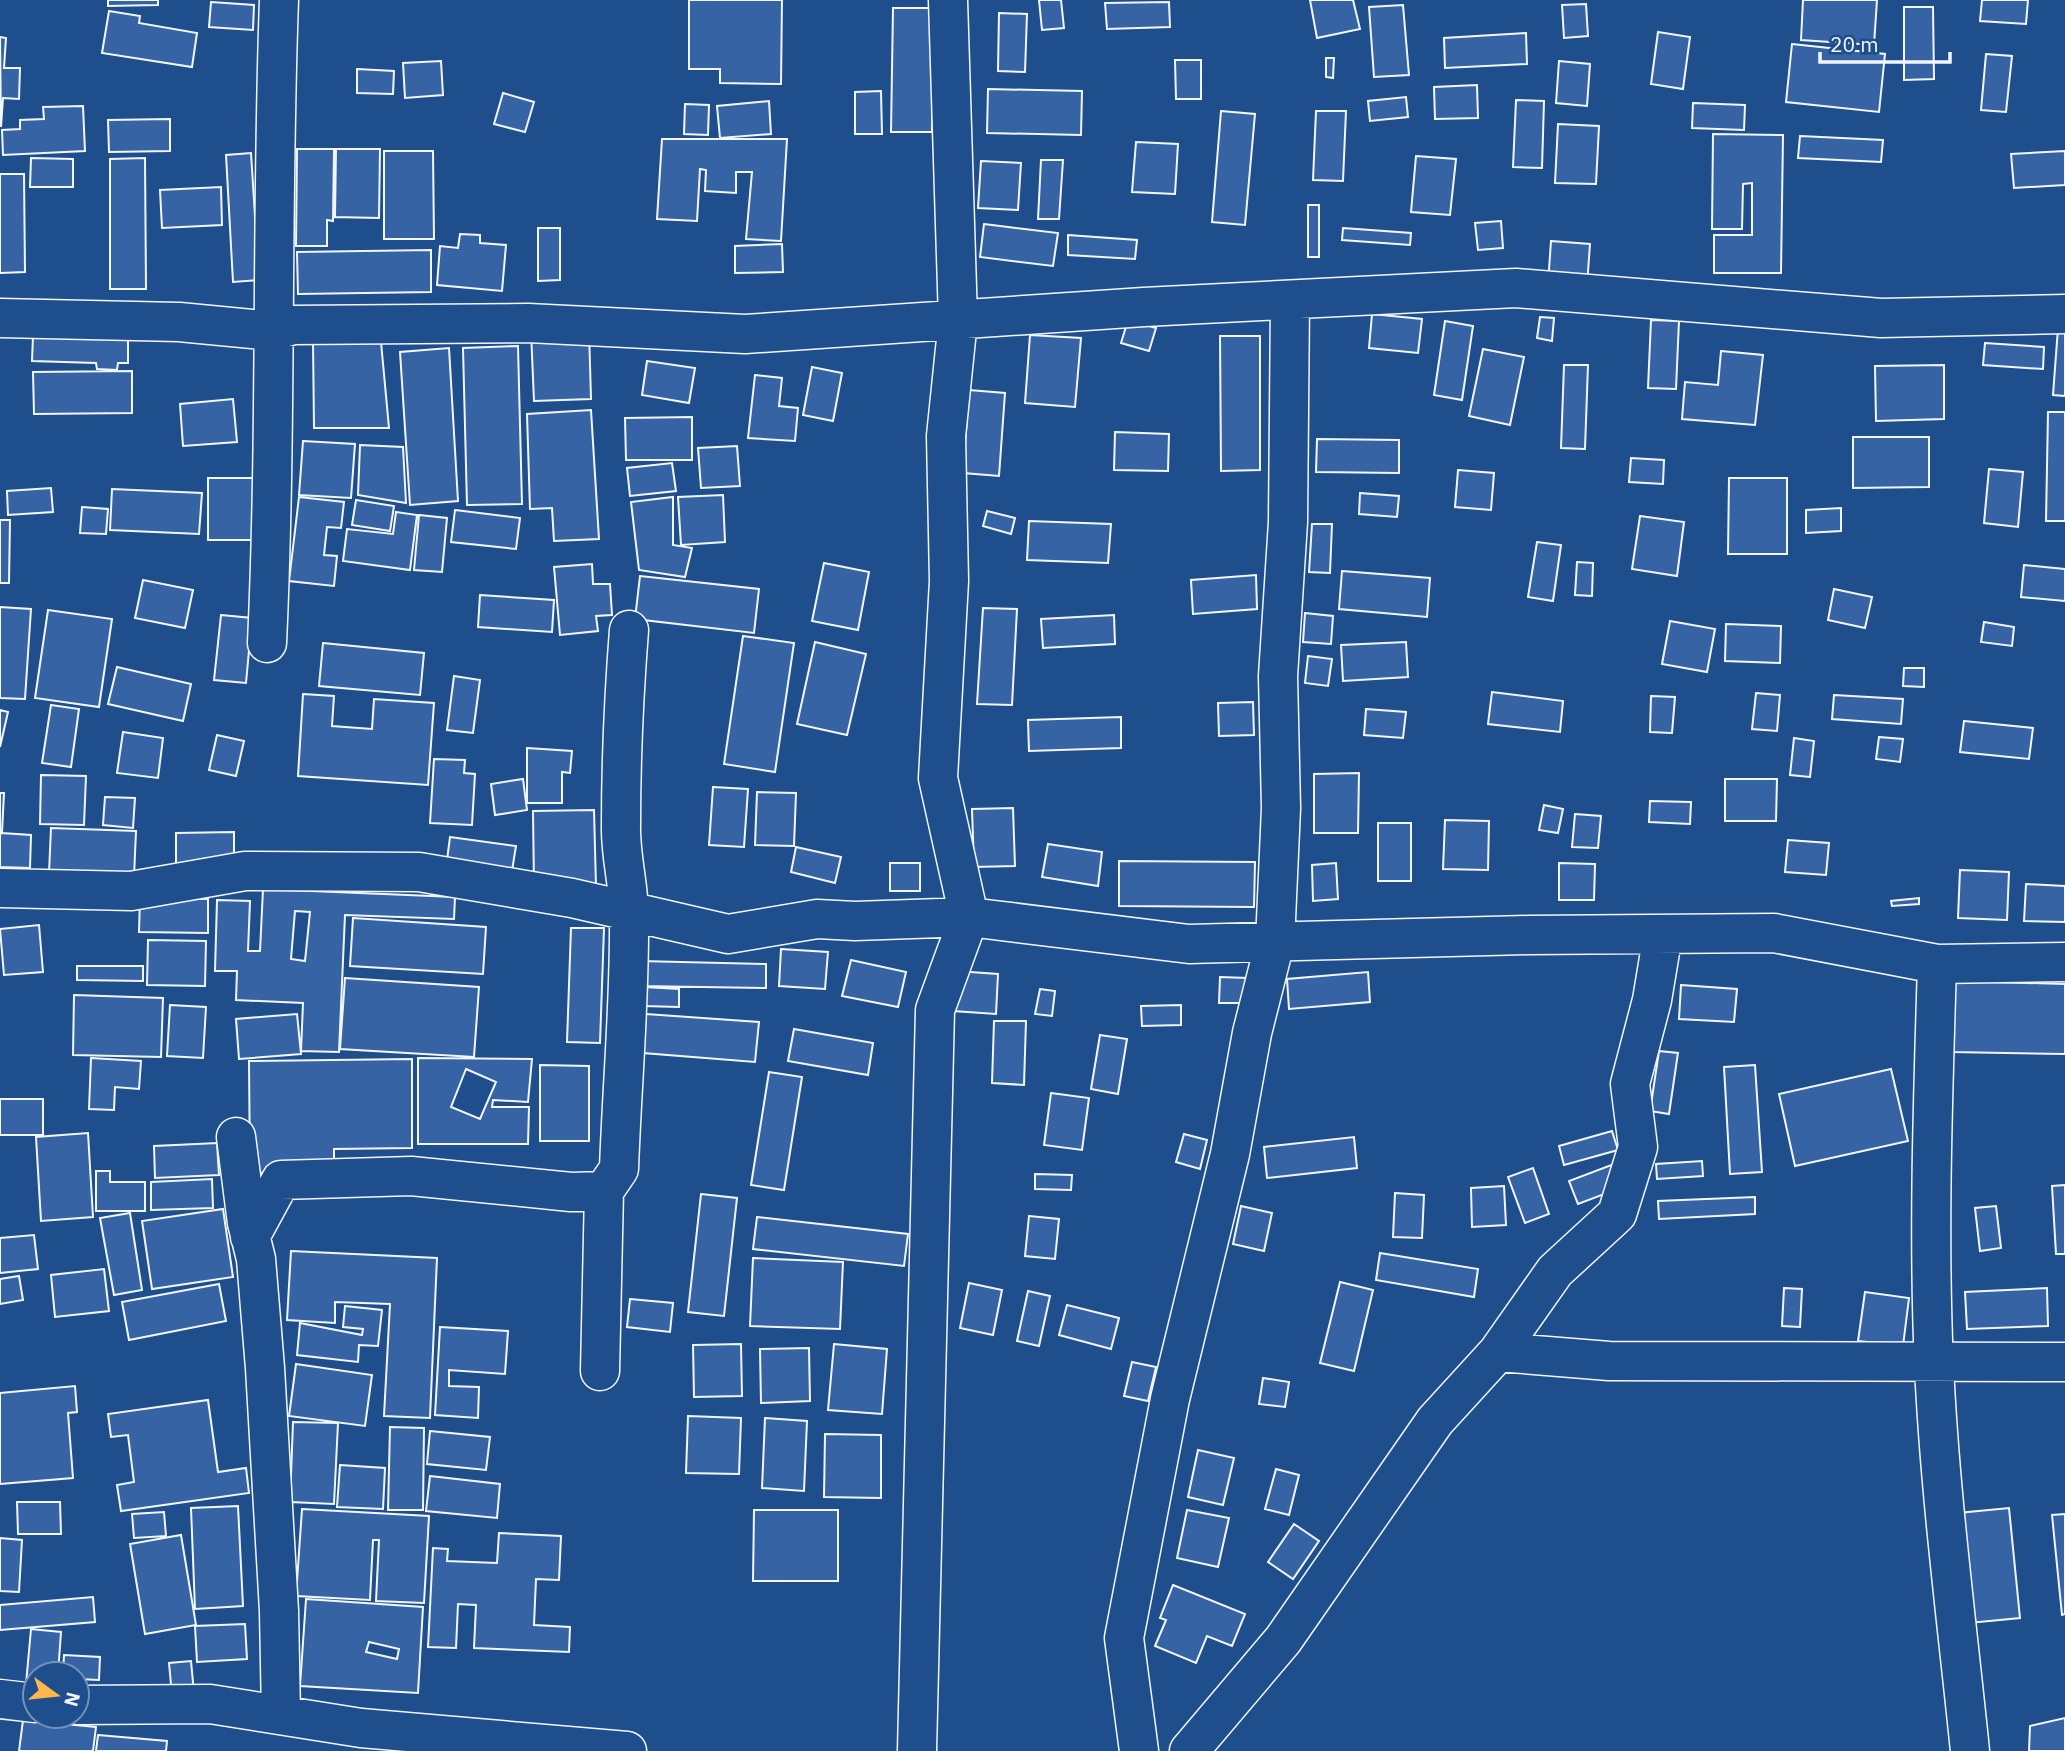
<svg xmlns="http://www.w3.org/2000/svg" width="2065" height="1751" font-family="'IBM Plex Sans',sans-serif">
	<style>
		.building { fill: #3563a3; stroke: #f2f6ff; stroke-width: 2; fill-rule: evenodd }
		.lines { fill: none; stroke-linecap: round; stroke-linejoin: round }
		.street-casing { stroke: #f2f6ff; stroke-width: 41 }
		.street { stroke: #1f4e8c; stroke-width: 38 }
	</style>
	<rect width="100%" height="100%" fill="#1f4e8c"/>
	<path class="building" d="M108 0H158V5L108 6Z
		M689 0H782L781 84 720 83V69H689Z
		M1039 0H1061L1064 28 1042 30Z
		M1310 0H1353L1360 29 1317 38Z
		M1803 0H1877L1874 45 1801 40Z
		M1982 0H2028L2026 24 1980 21Z
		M211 2 254 5 253 30 209 27Z
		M1169 2 1170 27 1107 29 1105 3Z
		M1586 4 1588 36 1564 38 1562 5Z
		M1403 5 1409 75 1374 77 1369 7Z
		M1904 7H1933L1934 79 1904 80Z
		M893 8H934L932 132H891Z
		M109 11 140 16 139 23 197 33 192 67 102 53Z
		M999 13 1027 14 1025 72 998 71Z
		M1658 32 1690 37 1683 89 1651 84Z
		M1526 33 1527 64 1445 68 1444 38Z
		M0 37 6 38 4 68H20L19 99 3 98 1 127Z
		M1792 44 1885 54 1879 112 1786 102Z
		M1986 54 2012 56 2006 112 1981 110Z
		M1326 58H1334L1333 78 1326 77Z
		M1175 60H1201V99H1176Z
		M441 61 443 95 405 98 403 63Z
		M1559 61 1590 64 1587 106 1556 103Z
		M357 69 394 71 393 94 357 93Z
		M1477 85 1478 118 1435 119 1434 87Z
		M988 89 1082 91 1081 135 987 133Z
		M881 91 882 134H855V92Z
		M503 93 534 102 525 132 494 124Z
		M1406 97 1408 117 1370 121 1368 101Z
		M1516 100 1544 101 1542 168 1513 167Z
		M769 101 771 134 720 138 717 106Z
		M1693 103 1745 105 1744 130 1692 128Z
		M685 104 709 105 708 135 684 134Z
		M83 106 85 151 3 155 2 130 20 129V120L44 119 43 107Z
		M1221 111 1255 114 1245 225 1212 222Z
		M1316 111H1346L1343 181 1313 180Z
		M170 119V151L109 152 108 120Z
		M1558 124 1599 126 1596 184 1555 183Z
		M1713 134 1783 135 1781 273H1714V235H1752V183L1743 184 1742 229H1712Z
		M1800 136 1883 140 1881 162 1798 158Z
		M662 139H787L781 241 746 239 752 172H736V193L705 191 706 170 700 169 697 221 657 219Z
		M1136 142 1178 144 1175 194 1132 192Z
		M297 149H334L333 221 327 220V246H296Z
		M336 149H380L379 218 335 217Z
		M384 151H433L434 239H384Z
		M2065 151V185L2014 188 2011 154Z
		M251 153 259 280 233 282 226 155Z
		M1416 156 1456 159 1450 215 1411 212Z
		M31 158 73 159V187H30Z
		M145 158 146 289H110V159Z
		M1041 160H1063L1059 219H1038Z
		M981 161 1021 163 1018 210 978 208Z
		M0 174H24L25 272 0 273Z
		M221 187 222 225 162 228 160 190Z
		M1308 205H1319V257H1308Z
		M1501 221 1503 248 1478 250 1475 223Z
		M984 224 1058 233 1053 266 980 257Z
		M538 228H560V280L538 281Z
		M1343 228 1411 233 1410 245 1342 240Z
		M460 234 480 235V243L506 245 502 291 437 285 440 246 458 248Z
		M1068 235 1137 240 1135 259 1068 255Z
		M1551 241 1590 244 1587 286 1548 284Z
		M782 244 783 272 735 273V246Z
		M431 250V292L298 294 297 252Z
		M1372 314 1422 319 1418 353 1369 348Z
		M1540 317 1554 318 1552 341 1537 338Z
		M1128 320 1156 328 1149 351 1121 343Z
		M1651 320 1679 321 1676 389 1648 388Z
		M1445 321 1473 326 1462 400 1434 395Z
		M2058 328H2065V396L2053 395Z
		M589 330 591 399 534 401 531 332Z
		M1030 335 1081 338 1075 407 1025 403Z
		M33 336 128 338V363H118L117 370 97 369 96 363 32 361Z
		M1220 336H1260V470L1221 471Z
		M313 341 381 342 389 428H314Z
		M1985 343 2044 347 2043 369 1983 365Z
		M518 346 522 504 467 505 463 348Z
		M449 348 458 501 410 505 400 352Z
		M1483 349 1524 357 1510 425 1469 416Z
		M1721 351 1763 355 1755 425 1682 419 1685 382 1718 385Z
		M647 361 695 368 689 403 642 395Z
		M1564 365H1588L1585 449 1561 448Z
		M1944 365V419L1876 421 1875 366Z
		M812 367 842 373 833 421 803 415Z
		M132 371V413L34 414 33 372Z
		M755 375 782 378 779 406 798 408 795 441 748 438Z
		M969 390 1005 393 999 476 963 473Z
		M233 399 237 442 183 446 180 404Z
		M591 410 599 539 554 541 552 508 530 509 527 414Z
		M2048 412H2065V521H2046Z
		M692 417V460H626L625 418Z
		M1115 432 1169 434 1168 471 1114 470Z
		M1853 437H1929V487L1853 488Z
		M1317 439 1399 440V473L1316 472Z
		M303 441 355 444 351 498 299 495Z
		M360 445 403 447 406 503 358 495Z
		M737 446 740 486 701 488 698 448Z
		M1631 458 1664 460 1663 484 1629 482Z
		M672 463 676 491 630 496 627 468Z
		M1989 469 2023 472 2018 527 1984 523Z
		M1458 470 1494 473 1491 510 1455 507Z
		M208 478H255L254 540H208Z
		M1729 478H1787V554H1728Z
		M51 488 53 512 8 515 7 491Z
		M112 489 202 493 199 534 110 530Z
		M1360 493 1399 496 1397 517 1359 514Z
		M723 495 725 542 681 545 678 497Z
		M299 497 344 502 341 528 327 527 324 555 337 556 334 586 289 581Z
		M673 497V545L692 548 685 577 639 570 631 502Z
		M356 500 394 506 390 531 352 525Z
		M82 507 108 509 106 534 80 533Z
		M1841 508V531L1806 533V510Z
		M455 510 520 518 516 549 451 542Z
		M987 511 1015 518 1011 534 983 526Z
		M396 512 417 515 410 570 343 561 347 529 393 534Z
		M419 515 447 518 442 572 414 570Z
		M1640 516 1684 522 1677 576 1632 569Z
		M0 520H10L9 583H0Z
		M1029 521 1111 524 1108 563 1027 560Z
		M1312 524H1332L1330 573 1309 572Z
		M1537 542 1561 545 1553 601 1528 597Z
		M1577 562 1593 563 1592 596 1575 595Z
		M824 563 869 572 858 630 812 621Z
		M592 564 593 584H610L612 615 596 616 598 631 560 635 554 567Z
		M2024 565 2065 569V601L2021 597Z
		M1342 571 1430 578 1427 617 1339 609Z
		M1256 575 1257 609 1193 614 1191 580Z
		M640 576 759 589 754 633 635 619Z
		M143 580 193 590 185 628 135 618Z
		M1834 589 1872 597 1865 628 1828 620Z
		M480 595 554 600 552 632 478 627Z
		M0 607 31 609 25 699 0 698Z
		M983 608 1017 609 1012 705 977 704Z
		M48 610 112 619 99 707 35 698Z
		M1305 613 1333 616 1331 644 1303 642Z
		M221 615 252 618 246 683 214 680Z
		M1114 615 1115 644 1043 648 1041 619Z
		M1670 621 1715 629 1707 672 1662 664Z
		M1984 622 2014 627 2012 646 1981 642Z
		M1726 624 1781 626 1780 663 1725 661Z
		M743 636 794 643 775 772 724 764Z
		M815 642 866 654 847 735 797 724Z
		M1406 642 1408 677 1343 681 1341 645Z
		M323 643 424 653 420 695 319 686Z
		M1308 656 1332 659 1328 686 1305 683Z
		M117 667 191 684 183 721 108 704Z
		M1904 668H1924V687L1903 686Z
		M454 676 480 680 473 733 447 730Z
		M1492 692 1563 701 1560 732 1488 724Z
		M1756 693 1780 695 1777 731 1752 729Z
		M303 694 334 696 332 726 372 729 374 699 434 703 428 785 298 776Z
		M1834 695 1903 699 1901 724 1832 719Z
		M1651 696 1675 697 1672 733 1650 732Z
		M1253 702 1254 735 1219 736 1218 703Z
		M51 705 79 709 71 767 42 763Z
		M1366 709 1406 712 1403 738 1364 735Z
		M0 710 8 712 0 747Z
		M1121 717V748L1029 751 1028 720Z
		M1964 721 2033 728 2029 759 1960 752Z
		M123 732 163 738 158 778 117 773Z
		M217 735 244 741 236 776 209 770Z
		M1879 737 1903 739 1900 762 1876 759Z
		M1794 738 1814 741 1810 777 1790 775Z
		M527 748 572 751 570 773 562 772V803H527Z
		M434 759 465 760 464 773 475 774 472 825 430 823Z
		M1359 773 1358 833H1314V774Z
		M41 775 86 776 84 825 40 824Z
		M523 779 527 810 495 815 491 784Z
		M1725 779H1777L1776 821H1725Z
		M713 787 748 789 744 847 709 845Z
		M757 792 796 793 794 846 755 845Z
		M0 793H4L2 833 31 835 30 868 0 867Z
		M105 797 135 798 133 828 103 825Z
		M1650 801 1691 802 1690 824 1649 822Z
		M1544 805 1563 809 1558 833 1539 830Z
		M1013 808 1015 866 974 867 972 809Z
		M594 810 596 886 534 887 533 811Z
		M1575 814 1601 816 1598 848 1572 847Z
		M1445 820 1489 821 1488 870 1443 869Z
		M1378 823H1411V881H1378Z
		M51 828 136 831 134 877 49 873Z
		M234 832V863H176V833Z
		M450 837 516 846 511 877 446 868Z
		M1788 840 1829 843 1826 875 1785 872Z
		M1048 844 1102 852 1098 886 1042 877Z
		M796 847 841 857 835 883 791 872Z
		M1119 861 1255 862 1254 907 1119 906Z
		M890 863H920V891H890Z
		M1336 863 1338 899 1313 901 1312 865Z
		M1559 863 1595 864 1594 900H1559Z
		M1960 870 2009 872 2007 920 1958 918Z
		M2026 884 2065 886V922L2024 921Z
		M263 889 455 897 454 919 345 915 339 1052 301 1051 303 1003 236 1000 237 971H215L217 900 250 901 248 951H260ZM295 911 310 912 305 961 291 959Z
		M140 898 208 899V933L139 932Z
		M1919 898V904L1892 906 1891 901Z
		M353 918 486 927 483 974 350 966Z
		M39 925 43 972 4 975 0 929Z
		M571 928H604L600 1043 567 1042Z
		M148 940 206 941 205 986 147 985Z
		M781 949 828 952 825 989 779 986Z
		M851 960 906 972 898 1007 842 996Z
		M640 961 766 964V988L639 986Z
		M77 966H143V981L77 980Z
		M956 971 998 974 996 1014 953 1011Z
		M1368 972 1370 1002 1289 1009 1287 979Z
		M1220 977 1248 978 1247 1003H1219Z
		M345 978 479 987 474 1057 340 1049Z
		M1952 981 2065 984V1054L1951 1052Z
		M1681 985 1737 989 1734 1022 1679 1019Z
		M644 987 679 989V1007L643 1006Z
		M1040 989 1055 991 1052 1016 1035 1014Z
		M74 995 163 998 161 1057 73 1055Z
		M170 1005 206 1007 203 1058 167 1056Z
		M1181 1005V1025L1142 1026 1141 1006Z
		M297 1014 301 1054 239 1059 236 1019Z
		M646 1014 759 1022 755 1062 643 1053Z
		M994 1021H1026L1024 1085 992 1083Z
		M794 1029 873 1043 868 1075 788 1061Z
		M1100 1035 1127 1039 1118 1094 1091 1089Z
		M1659 1051 1678 1053 1669 1114 1650 1111Z
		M91 1058 141 1061 139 1089 115 1087 114 1110 89 1109Z
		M418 1058 532 1059 528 1102 493 1100 492 1107H529L528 1144H418ZM466 1069 496 1082 480 1119 451 1107Z
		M412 1059V1148L334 1149V1171L250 1173 249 1061Z
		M540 1065 589 1066V1141H540Z
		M1755 1065 1762 1172 1730 1174 1724 1067Z
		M1891 1069 1908 1141 1795 1166 1779 1094Z
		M769 1072 802 1077 784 1190 751 1185Z
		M1051 1093 1089 1098 1082 1150 1044 1145Z
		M0 1099H43V1135H0Z
		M1612 1131 1618 1150 1564 1165 1559 1146Z
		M88 1133 93 1217 41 1221 36 1137Z
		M1184 1134 1207 1140 1200 1169 1176 1162Z
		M1354 1137 1357 1168 1267 1178 1264 1147Z
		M217 1143 219 1175 155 1178 154 1146Z
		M1702 1161 1703 1176 1657 1179 1656 1164Z
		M1614 1164 1623 1187 1578 1204 1569 1181Z
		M1533 1168 1549 1214 1525 1223 1508 1177Z
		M96 1171H110V1182H145V1211H96Z
		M1035 1174 1072 1175 1071 1190 1035 1189Z
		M212 1179 213 1208 151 1210V1182Z
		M2065 1185V1254H2056L2052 1186Z
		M1504 1186 1506 1225 1472 1227 1471 1188Z
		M1395 1193 1424 1195 1422 1238 1393 1237Z
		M701 1194 737 1198 724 1316 688 1312Z
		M1755 1197V1214L1659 1219 1658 1201Z
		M1241 1206 1272 1213 1264 1251 1233 1244Z
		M1996 1206 2001 1248 1980 1251 1975 1208Z
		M223 1209 233 1277 152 1289 142 1221Z
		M130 1213 142 1290 114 1295 100 1218Z
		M1029 1216 1059 1219 1055 1259 1025 1256Z
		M757 1217 908 1234 904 1266 753 1249Z
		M34 1235 38 1269 0 1273V1238Z
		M291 1251 437 1258 430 1418 384 1416 390 1304 335 1302V1323L287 1320Z
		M1380 1253 1478 1269 1474 1297 1376 1280Z
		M753 1258 843 1262 840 1329 750 1326Z
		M104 1269 109 1311 55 1317 51 1275Z
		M19 1276 23 1300 0 1304V1279Z
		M1340 1282 1373 1290 1354 1371 1320 1363Z
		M969 1283 1002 1290 993 1335 960 1328Z
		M219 1284 226 1321 129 1340 122 1302Z
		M1784 1288 1802 1289 1800 1327 1782 1326Z
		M2047 1288 2048 1326 1967 1329 1965 1292Z
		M1028 1291 1050 1296 1039 1346 1017 1341Z
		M1865 1292 1909 1298 1903 1346 1858 1341Z
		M630 1299 673 1303 670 1332 627 1327Z
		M1067 1305 1119 1318 1111 1349 1059 1335Z
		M345 1306 382 1310 378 1346 359 1345 358 1362 297 1355 300 1323 362 1335 363 1329 343 1327Z
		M440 1327 508 1331 505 1374 449 1370V1386L479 1387 478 1418 435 1415Z
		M741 1344 742 1396 694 1397 693 1345Z
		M834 1344 887 1349 882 1414 828 1410Z
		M809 1348 810 1401 761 1403 760 1349Z
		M1132 1362 1156 1367 1148 1401 1124 1396Z
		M296 1364 372 1375 365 1426 289 1416Z
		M1263 1378 1289 1382 1285 1407 1259 1404Z
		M75 1386 77 1412 68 1413 73 1478 0 1484V1393Z
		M208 1400 218 1472 246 1468 249 1493 121 1511 117 1485 134 1482 128 1435 111 1437 108 1414Z
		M688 1416 741 1418 739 1474 686 1473Z
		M765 1418 807 1421 804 1491 762 1488Z
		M293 1422 338 1423 334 1504 290 1502Z
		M390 1427 424 1428 423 1510H388Z
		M430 1431 490 1437 486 1470 427 1464Z
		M825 1434 881 1435V1498L824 1497Z
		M1198 1450 1234 1458 1223 1505 1188 1497Z
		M340 1465 385 1468 383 1509 337 1507Z
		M1276 1469 1299 1475 1289 1515 1265 1509Z
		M430 1476 500 1484 497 1518 426 1511Z
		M17 1502H60L61 1534H18Z
		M238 1506 243 1606 195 1609 191 1508Z
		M2009 1508 2020 1618 1969 1623 1958 1513Z
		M302 1509 429 1516 424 1603 376 1601 379 1540H373L370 1600 296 1596Z
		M754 1510H838V1581H753Z
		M1187 1510 1229 1518 1218 1567 1177 1558Z
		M164 1512 166 1536 134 1538 132 1514Z
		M2065 1514V1614L2062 1615 2052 1515Z
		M1294 1524 1319 1541 1293 1579 1268 1562Z
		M499 1533 561 1536 559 1580 536 1579 534 1625 570 1627 569 1652 474 1648 476 1605 458 1604 456 1648 428 1647 433 1548 448 1549 447 1561 497 1563Z
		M181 1535 196 1625 145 1634 130 1544Z
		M0 1538 22 1540 19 1592 0 1591Z
		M1173 1585 1245 1614 1232 1646 1207 1636 1196 1663 1155 1646 1166 1620 1160 1618Z
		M93 1597 95 1622 0 1630V1605Z
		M306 1599 423 1607 418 1693 300 1686ZM369 1642 399 1649 397 1659 366 1652Z
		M245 1624 247 1659 197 1662 195 1626Z
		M31 1629 61 1632 58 1674H35V1685L26 1684Z
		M64 1655 100 1657 99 1680 77 1679V1674H63Z
		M191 1661 194 1693 172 1695 169 1663Z
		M2065 1718V1751H2029L2030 1726Z
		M23 1720 96 1727 93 1751H19Z
		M98 1735 167 1741 166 1751H96Z"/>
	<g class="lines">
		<g class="street-casing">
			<path id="street" d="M948 0 958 320 946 436 949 581 938 778 969 917 1189 944 1529 935 1774 933 1937 964C1933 1098 1928 1232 1934 1366 1940 1495 1957 1623 1970 1751
				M0 318 179 322 273 331 293 325 528 323 745 334 1144 307 1516 288 1881 318 2065 314
				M267 643C277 429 271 214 279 0
				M0 888 131 891 245 871 419 872 572 898 728 934 817 919 855 921 969 917 935 1010 917 1751
				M1937 964 2065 962
				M236 1137 247 1223 256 1259 265 1368 279 1611 281 1715
				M250 1237 281 1180 411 1176 571 1192 604 1191 619 1169C622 1084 630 1000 629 915 629 885 620 855 621 825 621 760 624 694 629 630
				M1498 1352 1555 1271 1617 1214 1638 1147 1630 1084 1652 1000 1663 934
				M600 1371 604 1191
				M0 1699 35 1703
				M77 1705 210 1704 361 1728 627 1751
				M1139 1751 1124 1638 1170 1399 1230 1154 1252 1033 1275 942 1281 808 1278 676 1288 522 1290 300
				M1189 1751 1283 1640 1435 1421 1498 1352 1609 1361 2065 1362"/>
		</g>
		<use href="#street" class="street"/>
	</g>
	<g transform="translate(56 1695) rotate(105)"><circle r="33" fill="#1f4e8c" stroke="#7391ba" stroke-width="2"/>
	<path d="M0-5L12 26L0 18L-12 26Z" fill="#ffb74d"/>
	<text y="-10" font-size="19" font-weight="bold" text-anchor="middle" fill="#f2f6ff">N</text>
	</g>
	<path d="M1820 52v10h130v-10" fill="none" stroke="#f2f6ff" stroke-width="3.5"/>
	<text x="1830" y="52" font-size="21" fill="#f2f6ff" stroke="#1f4e8c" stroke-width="5" paint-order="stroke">20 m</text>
</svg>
